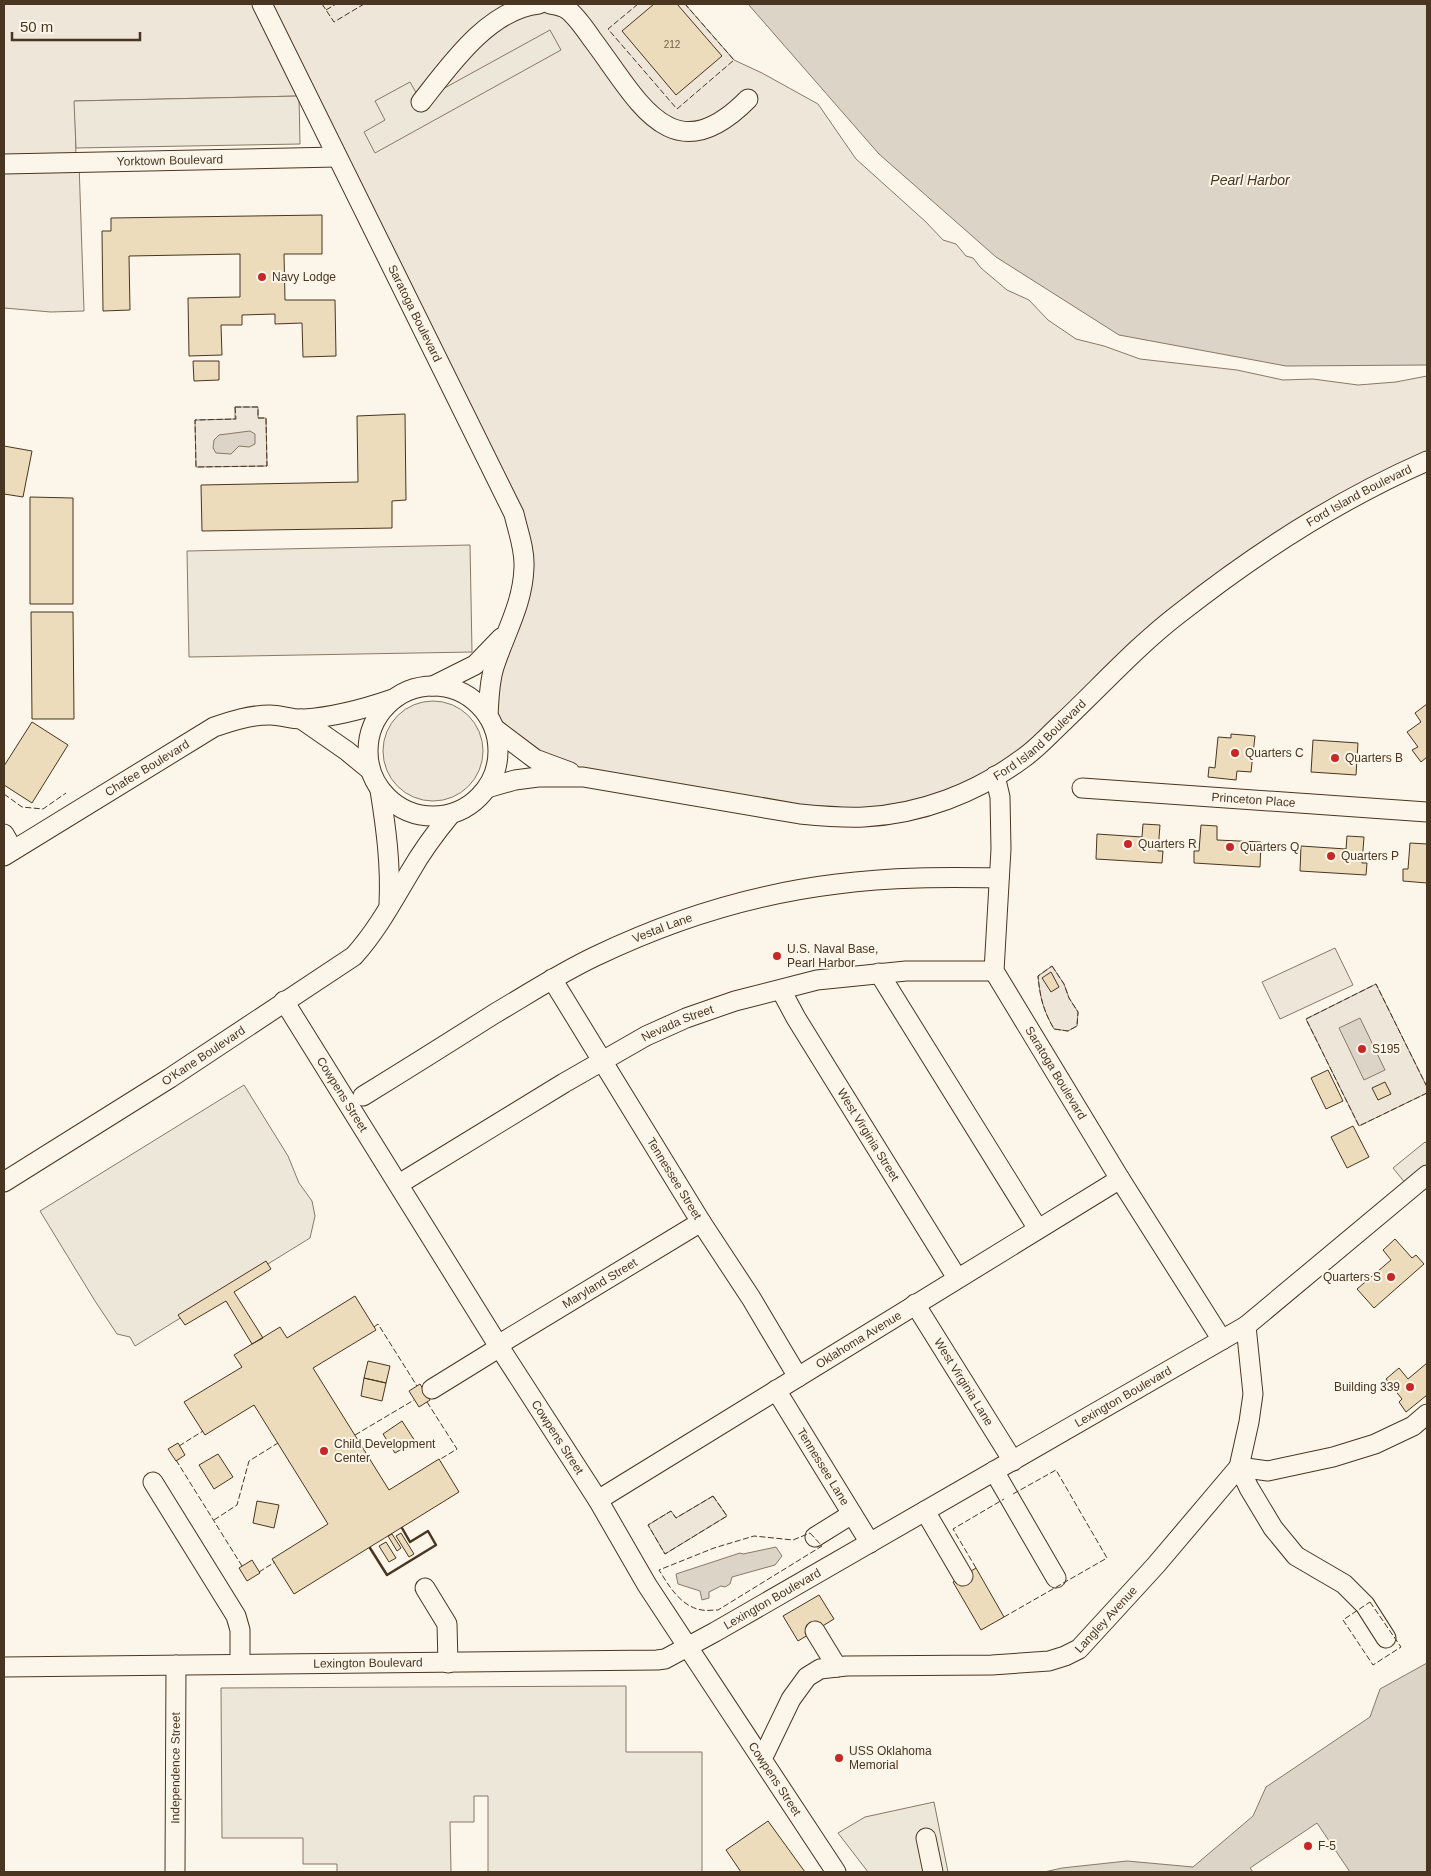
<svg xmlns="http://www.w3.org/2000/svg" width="1431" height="1876" font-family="Arial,sans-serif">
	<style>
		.green { fill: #ede6d9; stroke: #887966 }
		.parking { fill: #ede7d9; stroke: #887966 }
		.water { fill: #dcd4c6; stroke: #887966 }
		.pier { fill: #fbf6e9; stroke: #887966 }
		.building { fill: #ecdcbc; stroke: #4a3520 }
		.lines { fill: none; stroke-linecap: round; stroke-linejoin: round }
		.minor-casing { stroke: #4a3520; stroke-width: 21 }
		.minor { stroke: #fbf6e9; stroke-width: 19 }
		.fence { stroke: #4a3520; stroke-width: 1; stroke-dasharray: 6 2.5; stroke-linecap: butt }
		.wall { stroke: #4a3520; stroke-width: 2.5 }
		.poi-dot { fill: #c62828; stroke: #fbf6e9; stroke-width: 2 }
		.labels { text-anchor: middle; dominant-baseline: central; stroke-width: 4; stroke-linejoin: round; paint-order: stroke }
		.number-label { font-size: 10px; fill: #725f47 }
		.street-label { font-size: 12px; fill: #4a3520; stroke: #fbf6e9 }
		.poi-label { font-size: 12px; fill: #4a3520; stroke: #fbf6e9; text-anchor: start }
		.water-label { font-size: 14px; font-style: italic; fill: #4a3520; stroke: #fbf6e9 }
	</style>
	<rect width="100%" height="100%" fill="#fbf6e9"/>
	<path class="green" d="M4 4H685L734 60 762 73 818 104 856 159 926 222 943 240 956 244 966 256 973 258 981 268 1007 290 1029 300 1048 320 1076 339 1104 346 1140 359 1237 370 1283 380 1313 379 1358 385 1396 382 1427 376V461L1243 566 1038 745 940 802 800 814 535 759 488 716 508 632 522 543 299 96 75 101 76 162 79 163 84 311 51 312 4 308Z
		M235 407H258V418H266L267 466 196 467 195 420 235 419Z
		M383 751a50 50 0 1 1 100 0a50 50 0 1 1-100 0Z
		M1335 948 1353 985 1280 1019 1262 982Z
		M1052 966 1064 984 1069 998 1078 1012 1077 1026 1068 1031 1054 1029C1043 1010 1040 997 1038 976Z
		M1376 984 1427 1087V1093L1359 1126 1306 1019Z
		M713 1496 727 1516 665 1554 648 1525 671 1511 676 1518Z"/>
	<path class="parking" d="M550 30 561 50 375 153 364 132 385 120 375 101 410 82 421 101Z
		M299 96 300 144 76 148 74 101Z
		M470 545 472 652 189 657 187 551Z
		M244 1085 288 1156 299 1183 312 1201 315 1216 310 1238 135 1346 130 1337 117 1334 95 1301 40 1211Z
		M1425 1142 1427 1144V1175L1410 1189 1393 1168Z
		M626 1686V1752H702V1872H488V1796H474V1822H450L451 1872H337V1864H303V1838H222L221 1688Z
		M934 1802 948 1872H868L838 1833 865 1817Z"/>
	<path class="water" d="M748 4H1427V365L1286 366 1119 335 996 257 879 154Z
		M250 431 255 434V444L249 447 239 446 231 454 216 453 213 448 214 440 219 435Z
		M1360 1018 1385 1070 1364 1080 1339 1028Z
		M776 1547 782 1556 775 1565 732 1577 730 1584 725 1587 721 1586 709 1592V1598L702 1600 700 1591 678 1584 676 1574 740 1553 743 1554Z
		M1427 1663V1872H1044L1062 1868 1127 1861 1193 1867 1253 1816 1266 1787 1370 1717 1380 1689Z"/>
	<path class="pier" d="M1317 1823 1350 1872H1253L1250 1868Z"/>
	<path class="building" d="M654 4H677L722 56 676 95 622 31Z
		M322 215V254H284L285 300H335L336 356 303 357 302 323 275 324V314L242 315V325H221L222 355 189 356 188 298 240 297V254L129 256 130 310 103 311 102 231H111V218Z
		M193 361H219V380L194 381Z
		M405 414 406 500 392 501V528L202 531 201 485 358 482 357 416Z
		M4 446 32 451 23 497 4 494Z
		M30 497 73 498V604H30Z
		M31 612H73L74 719H32Z
		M1427 704V757L1421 762 1412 750 1418 747 1407 732 1421 722 1415 713Z
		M32 722 68 745 32 803 4 785V766Z
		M1231 734 1255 736 1251 772 1237 771 1236 780 1208 777 1209 767 1215 768 1218 737 1231 738Z
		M1313 740 1358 743 1356 775 1311 772Z
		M1143 824 1160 825 1158 851H1163L1162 863 1096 859 1097 834 1142 837Z
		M1201 825 1217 826V840L1261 842 1260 867 1194 863V851H1199Z
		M1347 836 1364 837 1362 863H1367L1366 875 1300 871 1301 846 1346 849Z
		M1410 843 1427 844V883L1403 881V869H1408Z
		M1051 972 1059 987 1051 992 1042 978Z
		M1328 1070 1343 1101 1326 1109 1311 1078Z
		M1385 1082 1391 1094 1378 1100 1372 1088Z
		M1353 1126 1369 1157 1347 1168 1331 1137Z
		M1395 1239 1412 1258 1416 1255 1424 1264 1374 1308 1357 1289 1391 1260 1383 1250Z
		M266 1261 271 1269 234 1292 263 1338 252 1344 226 1301 185 1325 178 1315Z
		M355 1296 376 1330 313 1368 389 1490 439 1459 459 1492 294 1594 272 1559 328 1524 254 1405 205 1435 184 1402 242 1367 234 1355 252 1344 280 1327 287 1338Z
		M368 1361 390 1366 386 1383 364 1378Z
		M1427 1363V1395L1406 1412 1399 1402 1402 1399 1386 1379 1399 1368 1408 1379Z
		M364 1378 386 1383 382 1401 361 1396Z
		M420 1384 430 1400 419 1407 409 1391Z
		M402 1421 415 1441 395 1453 383 1434Z
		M178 1443 185 1455 176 1461 168 1449Z
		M218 1454 233 1477 214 1489 199 1465Z
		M257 1501 279 1505 274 1528 253 1523Z
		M401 1533 414 1554 409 1557 396 1536Z
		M392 1534 401 1548 397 1551 388 1536Z
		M386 1542 396 1558 389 1562 379 1546Z
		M252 1560 260 1573 247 1581 239 1568Z
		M976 1568 1004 1617 981 1630 953 1582Z
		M819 1595 834 1619 798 1641 783 1616Z
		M768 1821 805 1872H741L726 1850Z"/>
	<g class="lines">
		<g class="minor-casing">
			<g id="minor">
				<path id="s1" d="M262 4 514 514C518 531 525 550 524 567 523 604 505 633 494 667 489 683 489 699 488 716"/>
				<path d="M550 4C555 5 563 6 568 10 577 17 585 29 592 39 637 98 671 177 748 99"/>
				<path d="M421 102C450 65 489 9 539 4"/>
				<path id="s2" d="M4 164 337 157"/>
				<path d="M433 686 475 665 501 638"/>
				<circle cx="433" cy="751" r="65"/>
				<path d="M301 719 347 751 370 770"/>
				<path d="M494 728 535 759 570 772"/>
				<path id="s3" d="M995 776 1000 797 1001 849 994 971 1120 1179 1222 1340"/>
				<path id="s4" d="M487 788 515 780 538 777H583L800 814C821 816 843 818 864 817 921 814 976 793 1022 759 1037 749 1050 734 1064 721 1102 685 1138 645 1180 613 1256 553 1338 500 1427 461"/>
				<path id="s5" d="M1082 788 1427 812"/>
				<path d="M380 790C386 828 391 865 389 904"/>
				<path d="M4 834 13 850"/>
				<path id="s6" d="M4 856 214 727C232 721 250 715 270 715 281 715 293 720 304 719 335 717 364 709 393 699"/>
				<path d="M879 973 1038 1229"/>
				<path id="s7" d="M552 979 701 1222 751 1298 798 1377"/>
				<path id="s8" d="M781 990 796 1018 957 1278"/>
				<path id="s9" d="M284 1001 498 1345 598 1500 647 1585 836 1872"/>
				<path id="s10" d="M363 1096C407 1069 450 1042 494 1014 528 994 560 973 596 956 671 920 754 894 837 884 891 877 945 877 999 878"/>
				<path id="s11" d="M4 1182 170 1078 354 956C378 929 392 902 410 872 422 851 436 832 451 814"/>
				<path id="s12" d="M399 1184 564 1083 646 1036 686 1018 735 1001 817 980 906 971H994"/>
				<path id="s13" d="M915 1304 1013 1461"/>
				<path id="s14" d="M498 1345 701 1222"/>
				<path d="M432 1389 500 1347"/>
				<path id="s15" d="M776 1390 870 1543"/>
				<path d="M1239 1467 1249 1488 1273 1528 1296 1556 1344 1584 1365 1605 1386 1638"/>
				<path d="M1239 1467 1268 1471 1333 1457 1375 1444 1413 1426 1427 1414"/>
				<path d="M994 1471 1056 1578"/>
				<path d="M153 1482 236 1616 240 1630V1664"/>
				<path id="s16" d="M598 1500 1120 1179"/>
				<path d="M925 1511 963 1576"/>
				<path d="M815 1537 852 1514"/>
				<path d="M425 1588 447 1624 448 1663"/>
				<path d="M815 1631 837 1667"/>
				<path id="s17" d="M4 1667 657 1660 665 1659 715 1632 1246 1326 1427 1175"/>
				<path id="s18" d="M765 1753 791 1699 807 1677 820 1669 846 1666 992 1665 1049 1661 1065 1656 1079 1649 1156 1565 1239 1467 1249 1422 1253 1394 1246 1326"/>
				<path d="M926 1838 933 1872"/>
				<path id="s19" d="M175 1872 176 1665"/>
			</g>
		</g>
		<use href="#minor" class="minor"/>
		<path class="fence" d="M322 4 334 22 364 4
			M638 4 608 29 677 109 734 60 685 4
			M326 10 336 4
			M235 407H258V418H266L267 466 196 467 195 420 236 419Z
			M4 794 22 807 43 809 66 793
			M1052 966 1064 984 1069 998 1078 1012 1077 1026 1068 1031 1054 1029C1043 1010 1040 997 1038 976Z
			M1427 1087 1376 984 1306 1019 1359 1126 1427 1093
			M374 1327 378 1324 417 1386
			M427 1402 457 1449 439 1460
			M355 1435 414 1400
			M179 1446 203 1431
			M176 1460 242 1566
			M713 1496 727 1516 665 1554 648 1525 671 1511 676 1518Z
			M214 1520 237 1505 249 1461 278 1443
			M810 1533 822 1546 718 1610C713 1610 707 1611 702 1610 681 1607 669 1586 659 1570L714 1548 754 1536 793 1540Z
			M976 1568 953 1529 1004 1499
			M259 1572 275 1562
			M1370 1602 1401 1647 1373 1665 1343 1620Z
			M1004 1617 1107 1558 1056 1470 1013 1494"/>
		<path class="wall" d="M370 1548 387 1575 436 1545 428 1531 410 1542 402 1528"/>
	</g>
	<g class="poi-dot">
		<circle cx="262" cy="277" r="5"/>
		<circle cx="1235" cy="753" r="5"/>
		<circle cx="1335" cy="758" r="5"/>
		<circle cx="1128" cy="844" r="5"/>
		<circle cx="1230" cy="847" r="5"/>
		<circle cx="1331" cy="856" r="5"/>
		<circle cx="777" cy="956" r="5"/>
		<circle cx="1362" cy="1049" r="5"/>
		<circle cx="1391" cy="1277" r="5"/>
		<circle cx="1410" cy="1387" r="5"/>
		<circle cx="324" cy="1451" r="5"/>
		<circle cx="839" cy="1758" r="5"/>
		<circle cx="1308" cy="1846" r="5"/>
	</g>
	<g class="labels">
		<g class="number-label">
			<text x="672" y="44">212</text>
		</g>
		<g class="street-label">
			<text stroke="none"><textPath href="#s2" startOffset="166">Yorktown Boulevard</textPath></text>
			<text stroke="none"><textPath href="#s1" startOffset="345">Saratoga Boulevard</textPath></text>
			<text stroke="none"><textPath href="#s4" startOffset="982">Ford Island Boulevard</textPath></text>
			<text stroke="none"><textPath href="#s4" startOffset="578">Ford Island Boulevard</textPath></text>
			<text stroke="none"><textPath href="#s6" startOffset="168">Chafee Boulevard</textPath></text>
			<text stroke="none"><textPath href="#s5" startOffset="172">Princeton Place</textPath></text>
			<text stroke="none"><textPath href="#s10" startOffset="344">Vestal Lane</textPath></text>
			<text stroke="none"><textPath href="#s12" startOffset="322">Nevada Street</textPath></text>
			<text stroke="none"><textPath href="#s11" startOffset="236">O'Kane Boulevard</textPath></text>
			<text stroke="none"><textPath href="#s3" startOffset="315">Saratoga Boulevard</textPath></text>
			<text stroke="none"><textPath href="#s9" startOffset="110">Cowpens Street</textPath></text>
			<text stroke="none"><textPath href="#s8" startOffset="169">West Virginia Street</textPath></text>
			<text stroke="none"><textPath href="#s7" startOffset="234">Tennessee Street</textPath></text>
			<text stroke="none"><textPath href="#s14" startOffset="119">Maryland Street</textPath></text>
			<text stroke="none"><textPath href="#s16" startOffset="306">Oklahoma Avenue</textPath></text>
			<text stroke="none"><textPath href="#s13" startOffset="92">West Virginia Lane</textPath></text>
			<text stroke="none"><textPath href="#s17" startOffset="1189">Lexington Boulevard</textPath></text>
			<text stroke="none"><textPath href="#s9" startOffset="515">Cowpens Street</textPath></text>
			<text stroke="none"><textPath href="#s15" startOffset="90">Tennessee Lane</textPath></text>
			<text stroke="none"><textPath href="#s17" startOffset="784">Lexington Boulevard</textPath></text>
			<text stroke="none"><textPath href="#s18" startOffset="404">Langley Avenue</textPath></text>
			<text stroke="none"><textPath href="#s17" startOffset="364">Lexington Boulevard</textPath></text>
			<text stroke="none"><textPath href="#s19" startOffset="104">Independence Street</textPath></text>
			<text stroke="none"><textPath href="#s9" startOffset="920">Cowpens Street</textPath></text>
		</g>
		<g class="poi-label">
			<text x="272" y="277">Navy Lodge</text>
			<text x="1245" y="753">Quarters C</text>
			<text x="1345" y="758">Quarters B</text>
			<text x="1138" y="844">Quarters R</text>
			<text x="1240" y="847">Quarters Q</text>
			<text x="1341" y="856">Quarters P</text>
			<text x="787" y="949">U.S. Naval Base,<tspan x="787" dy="14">Pearl Harbor</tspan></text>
			<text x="1372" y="1049">S195</text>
			<text x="1381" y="1277" text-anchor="end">Quarters S</text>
			<text x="1400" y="1387" text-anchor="end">Building 339</text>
			<text x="334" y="1444">Child Development<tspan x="334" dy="14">Center</tspan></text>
			<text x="849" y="1751">USS Oklahoma<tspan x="849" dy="14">Memorial</tspan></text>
			<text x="1318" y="1846">F-5</text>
		</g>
		<g class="water-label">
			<text x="1250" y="180">Pearl Harbor</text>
		</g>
	</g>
	<rect width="1431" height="1876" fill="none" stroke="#4a3520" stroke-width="10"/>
	<path d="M12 32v8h128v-8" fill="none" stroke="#4a3520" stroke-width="2.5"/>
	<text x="20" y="32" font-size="15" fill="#4a3520" stroke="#fbf6e9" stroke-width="4" paint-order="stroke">50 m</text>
</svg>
